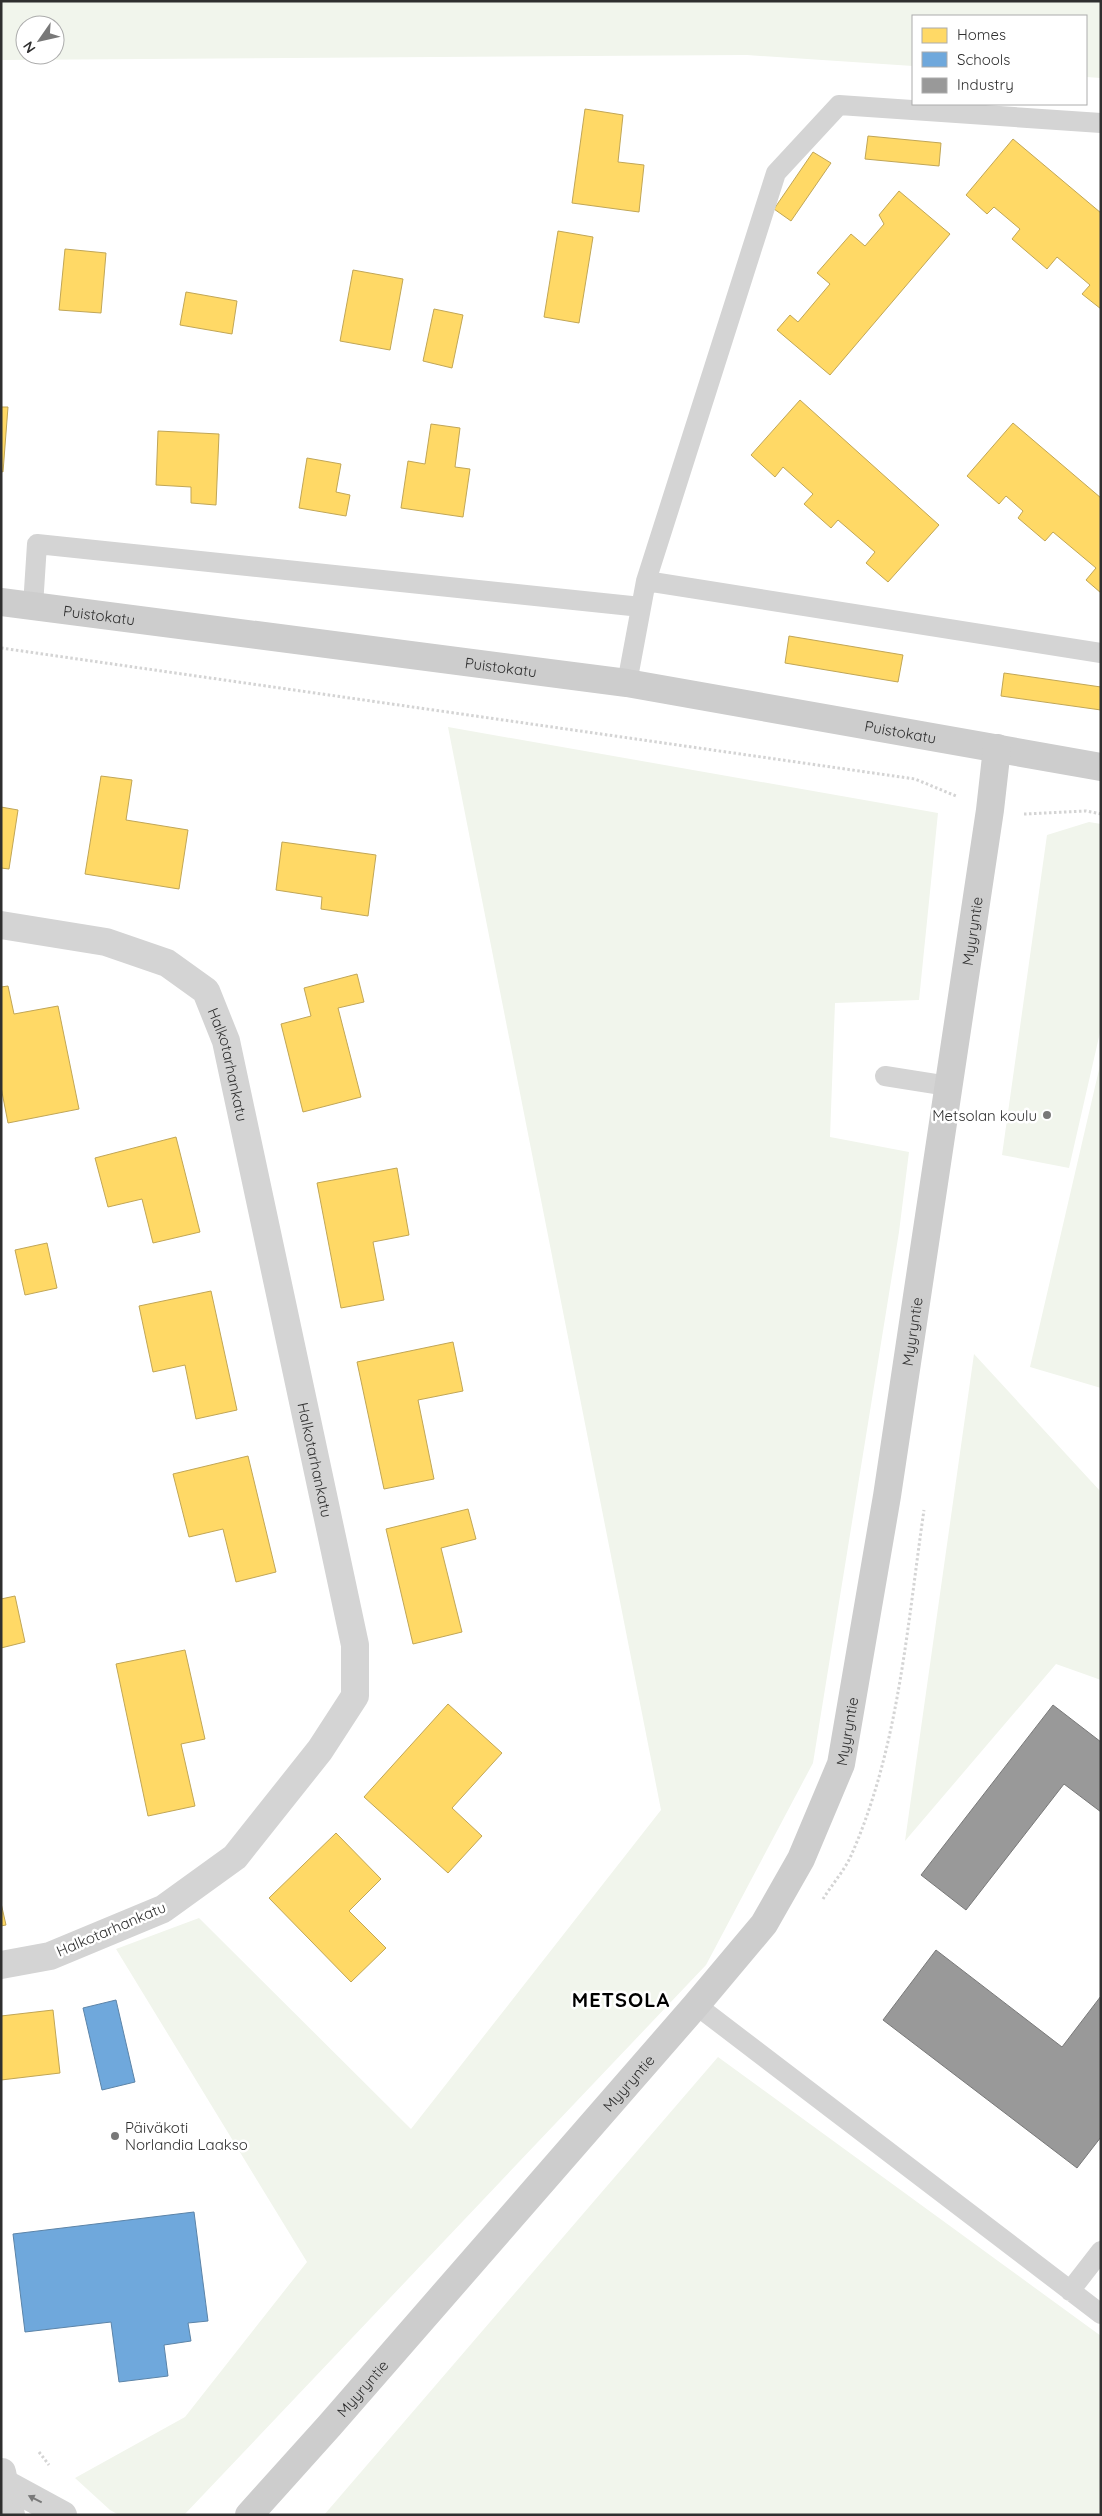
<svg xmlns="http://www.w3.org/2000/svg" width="1102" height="2516" font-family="Quicksand,sans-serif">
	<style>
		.green { fill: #f1f5ec; fill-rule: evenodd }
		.homes { fill: #ffd966; stroke: #c1a656 }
		.schools { fill: #6fa8dc; stroke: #5c84a8 }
		.industry { fill: #999; stroke: #797979 }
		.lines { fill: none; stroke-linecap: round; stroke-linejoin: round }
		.path { stroke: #d4d4d4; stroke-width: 3; stroke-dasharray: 2.5 2.5; stroke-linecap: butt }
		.lane { stroke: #d4d4d4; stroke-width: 20 }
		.street { stroke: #d4d4d4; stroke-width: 28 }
		.secondary { stroke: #cdcdcd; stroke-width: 28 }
		.oneway { fill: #797979 }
		.poi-dot { fill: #787878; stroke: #fff; stroke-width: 2 }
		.labels { text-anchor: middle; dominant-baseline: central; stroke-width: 5; stroke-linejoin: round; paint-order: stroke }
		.street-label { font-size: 15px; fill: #2f2f2f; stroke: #fff }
		.poi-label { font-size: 15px; fill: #2f2f2f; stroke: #fff; text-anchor: end }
		.district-label { font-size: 20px; font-weight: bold; letter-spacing: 1px; fill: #000; stroke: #fff }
	</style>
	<rect width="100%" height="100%" fill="#fff"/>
	<path class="green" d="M1 1H1101V78L1086 77V16H913V66L747 55 1 60ZM25 25H55V55H25Z
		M448 727 938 813 919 1000 835 1003 830 1137 909 1152 899 1232 813 1763 706 1965 184 2515H119L110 2510 75 2478 185 2417 307 2262 116 1949 199 1918 411 2129 661 1810Z
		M1089 822 1101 824V1028L1069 1168 1002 1155 1047 835Z
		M1101 1061V1388L1030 1367Z
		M974 1354 1101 1492V1680L1056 1664 905 1841Z
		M718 2057 1101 2336V2515H324Z"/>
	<path class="homes" d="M585 109 623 115 618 162 644 165 639 212 572 203Z
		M868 136 941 143 939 166 865 159Z
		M1013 139 1101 213V309L1082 294 1090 285 1057 257 1047 269 1012 239 1020 229 994 207 987 214 966 195Z
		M813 152 831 163 791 221 774 209Z
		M899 191 950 234 830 375 777 330 790 315 798 322 830 284 817 273 851 234 865 246 884 224 879 215Z
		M558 231 593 237 579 323 544 317Z
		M65 249 106 253 101 313 59 310Z
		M353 270 403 279 390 350 340 341Z
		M186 292 237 301 232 334 180 325Z
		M434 309 463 315 452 368 423 361Z
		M800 400 939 525 888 582 866 563 875 552 838 520 831 528 804 504 813 494 783 467 775 477 751 455Z
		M1 407H8L3 472 1 471Z
		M1013 423 1101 498V593L1086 580 1096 568 1053 532 1045 541 1018 518 1023 511 1006 496 999 504 967 476Z
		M431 424 460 428 455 467 470 469 463 517 401 508 408 461 425 464Z
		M158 431 219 434 216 505 191 503V487L156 485Z
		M307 458 341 464 336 492 350 495 346 516 299 508Z
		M789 636 903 655 898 682 785 663Z
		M1004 673 1101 687V710L1001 696Z
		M101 776 132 780 126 820 188 830 179 889 85 874Z
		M1 807 18 810 9 869 1 868Z
		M282 842 376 855 368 916 321 909 322 897 276 890Z
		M357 974 364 1002 338 1008 361 1097 303 1112 281 1024 311 1016 304 988Z
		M8 986 14 1014 58 1006 79 1109 8 1123 1 1087V987Z
		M176 1137 200 1232 153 1243 142 1199 108 1207 95 1158Z
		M397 1168 409 1235 373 1242 384 1300 341 1308 317 1183Z
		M47 1243 57 1288 25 1295 15 1250Z
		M211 1291 237 1410 196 1419 185 1365 153 1372 139 1306Z
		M453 1342 463 1391 418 1400 434 1479 384 1489 357 1362Z
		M248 1456 276 1572 236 1582 223 1529 189 1537 173 1474Z
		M468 1509 476 1539 441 1548 462 1632 413 1644 386 1529Z
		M15 1596 25 1642 1 1648V1599Z
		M185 1650 205 1739 181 1744 195 1806 148 1816 116 1664Z
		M448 1704 502 1753 452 1808 482 1836 448 1873 364 1797Z
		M336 1833 381 1879 349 1911 386 1948 351 1982 269 1898Z
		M1 1903 6 1925 1 1926Z
		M53 2010 60 2073 1 2080V2016Z"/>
	<path class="schools" d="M116 2000 135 2082 102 2090 83 2008Z
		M194 2212 208 2321 188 2323 191 2341 164 2345 168 2376 119 2382 111 2322 25 2332 13 2234Z"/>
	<path class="industry" d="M1053 1705 1101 1742V1812L1064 1784 966 1910 921 1875Z
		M936 1950 1062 2047 1101 1996V2137L1077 2168 883 2020Z"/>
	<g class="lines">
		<path class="path" d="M1 648 915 779 956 796
			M1024 814 1086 811 1101 814
			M823 1899C831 1886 843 1872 850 1858 899 1749 907 1626 924 1510
			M39 2452 49 2465"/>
		<path class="lane" d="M646 581 1101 653
			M33 606 37 544 641 607
			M627 683 646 581 776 173 839 105 1101 123
			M885 1076 948 1086
			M696 2005 1101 2314
			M1070 2291 1101 2251"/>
		<g class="street">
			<path id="s1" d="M1 925 106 942 167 963 206 991 226 1041 355 1645V1696L320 1750 235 1857 163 1909 50 1956 1 1965"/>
			<path d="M2 2472 11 2515"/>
			<path d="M6 2484 63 2515"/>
		</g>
		<g class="secondary">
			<path id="s2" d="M1 602 627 683 1101 767"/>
			<path id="s3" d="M249 2515 330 2425 696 2005 764 1924 801 1859 841 1764 887 1496 990 810 997 748"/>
		</g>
	</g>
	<defs><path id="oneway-solid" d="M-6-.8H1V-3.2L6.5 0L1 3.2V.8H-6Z" transform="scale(1.25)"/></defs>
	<use class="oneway" href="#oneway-solid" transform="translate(35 2499) rotate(-153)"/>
	<g class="poi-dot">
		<circle cx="1047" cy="1115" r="5"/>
		<circle cx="115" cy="2136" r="5"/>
	</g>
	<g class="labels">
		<g class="street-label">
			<text stroke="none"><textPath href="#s2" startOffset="99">Puistokatu</textPath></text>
			<text stroke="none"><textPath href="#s2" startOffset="504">Puistokatu</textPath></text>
			<text stroke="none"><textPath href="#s2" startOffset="909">Puistokatu</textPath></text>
			<text stroke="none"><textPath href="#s3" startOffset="1805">Myyryntie</textPath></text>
			<text stroke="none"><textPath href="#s1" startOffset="296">Halkotarhankatu</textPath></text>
			<text stroke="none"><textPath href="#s3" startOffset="1400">Myyryntie</textPath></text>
			<text stroke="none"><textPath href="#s1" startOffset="701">Halkotarhankatu</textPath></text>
			<text stroke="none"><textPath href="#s3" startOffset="995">Myyryntie</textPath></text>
			<text transform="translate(111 1929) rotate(-23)">Halkotarhankatu</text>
			<text stroke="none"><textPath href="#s3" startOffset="575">Myyryntie</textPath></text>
			<text stroke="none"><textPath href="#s3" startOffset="170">Myyryntie</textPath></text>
		</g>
		<g class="poi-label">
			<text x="1037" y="1115">Metsolan koulu</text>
			<text x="125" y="2127" text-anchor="start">Päiväkoti<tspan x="125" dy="17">Norlandia Laakso</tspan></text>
		</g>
		<g class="district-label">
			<text x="621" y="1999">METSOLA</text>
		</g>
	</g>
	<rect width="1102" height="2516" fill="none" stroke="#2f2f2f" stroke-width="5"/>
	<rect x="912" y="15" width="175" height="90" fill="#ffffff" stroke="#acacac"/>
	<rect x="922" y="28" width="25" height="15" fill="#ffd966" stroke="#acacac"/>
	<text x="957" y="40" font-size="15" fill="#2f2f2f">Homes</text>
	<rect x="922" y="52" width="25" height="15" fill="#6fa8dc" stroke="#acacac"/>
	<text x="957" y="65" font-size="15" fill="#2f2f2f">Schools</text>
	<rect x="922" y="78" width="25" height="15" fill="#999999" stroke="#acacac"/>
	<text x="957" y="90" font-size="15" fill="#2f2f2f">Industry</text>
	<g transform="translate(40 40) rotate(236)"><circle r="24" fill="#ffffff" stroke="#acacac"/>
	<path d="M0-4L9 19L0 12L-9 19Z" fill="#787878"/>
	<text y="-8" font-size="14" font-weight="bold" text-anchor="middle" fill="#2f2f2f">N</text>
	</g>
</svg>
